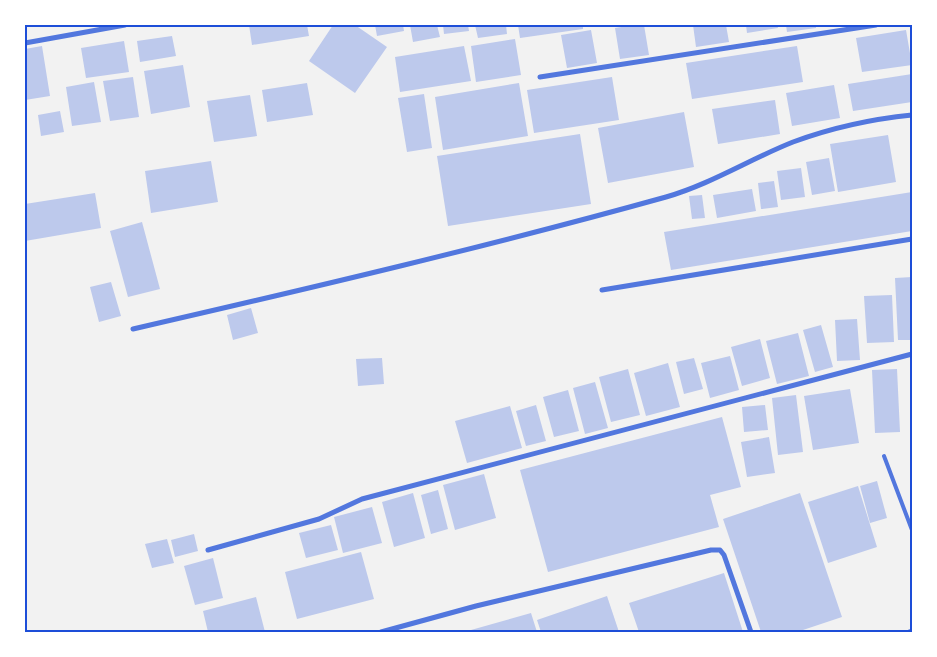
<svg xmlns="http://www.w3.org/2000/svg" width="937" height="657" font-family="Barlow,sans-serif">
	<style>
		.building { fill: #bdc9ec }
		.lines { fill: none; stroke-linecap: round; stroke-linejoin: round }
		.service { stroke: #5277de; stroke-width: 4 }
		.minor { stroke: #5277de; stroke-width: 5 }
		.neatline { fill: none; stroke: #1d4ed8; stroke-width: 2 }
	</style>
	<rect width="100%" height="100%" fill="#f2f2f2"/>
	<path class="building" d="M249 25H307L309 36 252 45Z
		M333 25H355L387 47 355 93 309 61Z
		M375 25H403L404 31 377 36Z
		M410 25H437L440 37 413 42Z
		M443 25H468L469 31 444 34Z
		M475 25H506L507 34 478 38Z
		M518 25H583V29L520 38Z
		M634 25H644L649 55 620 59 615 28Z
		M693 25H726L729 42 696 47Z
		M746 25H777L778 28 747 33Z
		M786 25H816V28L787 32Z
		M591 30 597 63 567 68 561 35Z
		M906 30 912 65 862 72 856 38Z
		M172 36 176 56 140 62 137 41Z
		M515 39 521 75 476 82 471 46Z
		M124 41 129 72 86 78 81 48Z
		M42 46 50 96 25 100V49Z
		M464 46 471 81 400 92 395 57Z
		M797 46 803 82 692 99 686 63Z
		M183 65 190 107 151 114 144 71Z
		M912 74V102L853 111 848 84Z
		M133 77 139 117 110 121 103 81Z
		M612 77 619 120 534 133 527 90Z
		M94 82 101 122 72 126 66 87Z
		M307 83 313 115 267 122 262 90Z
		M519 83 528 136 443 150 435 97Z
		M834 85 840 118 792 126 786 93Z
		M424 94 432 148 407 152 398 98Z
		M250 95 257 136 214 142 207 101Z
		M775 100 780 134 718 144 712 109Z
		M60 111 64 132 41 136 38 115Z
		M684 112 694 167 608 183 598 128Z
		M580 134 591 204 448 226 437 156Z
		M888 135 896 182 838 192 830 144Z
		M829 158 835 191 812 195 806 162Z
		M211 161 218 202 151 213 145 171Z
		M801 168 805 197 781 200 777 171Z
		M774 181 778 207 761 209 758 183Z
		M752 189 756 211 717 218 713 195Z
		M912 192V231L671 270 664 232Z
		M95 193 101 228 25 241V204Z
		M702 195 705 218 692 219 689 196Z
		M142 222 160 289 128 297 110 231Z
		M912 277V340H898L895 278Z
		M111 282 121 316 99 322 90 287Z
		M892 295 894 342 867 343 864 296Z
		M251 308 258 333 233 340 227 315Z
		M857 319 860 360 837 361 835 320Z
		M821 325 833 367 815 372 803 330Z
		M798 333 809 376 777 384 766 341Z
		M760 339 770 378 742 386 731 347Z
		M730 356 739 390 710 398 701 363Z
		M382 358 384 384 358 386 356 359Z
		M694 358 703 389 684 394 676 362Z
		M668 363 680 407 646 416 634 373Z
		M628 369 640 415 611 422 599 377Z
		M897 369 900 432 875 433 872 370Z
		M595 382 608 428 585 434 573 388Z
		M850 389 859 443 813 450 804 396Z
		M568 390 579 431 554 437 543 397Z
		M796 395 803 452 778 455 772 398Z
		M536 405 546 441 526 446 516 411Z
		M765 405 768 430 744 432 742 407Z
		M510 406 522 448 467 463 455 421Z
		M722 417 741 487 710 495 719 527 548 572 520 470Z
		M769 437 775 473 747 477 741 442Z
		M484 474 496 518 455 530 443 485Z
		M877 481 887 518 870 523 860 486Z
		M858 486 877 547 828 563 808 502Z
		M438 490 448 529 431 534 421 495Z
		M413 493 425 538 394 547 382 502Z
		M800 493 842 617 797 632H761L723 519Z
		M372 507 382 543 343 553 334 517Z
		M331 525 338 550 306 558 299 533Z
		M194 534 198 551 175 557 171 540Z
		M167 539 174 563 152 568 145 544Z
		M361 552 374 599 297 619 285 572Z
		M213 558 223 598 195 605 184 566Z
		M724 573 743 632H639L629 603Z
		M607 596 619 632H541L537 620Z
		M256 597 265 632H208L203 611Z
		M531 613 537 632H472L471 630Z"/>
	<g class="lines">
		<path class="service" d="M884 456 912 530"/>
		<path class="minor" d="M25 43 125 25
			M540 77 876 25
			M602 290 912 239
			M133 329C311 288 490 246 666 197 711 184 750 159 793 142 831 128 872 119 912 115
			M208 550 319 519 362 499 912 354
			M381 632 476 606 711 550H720L724 555 751 632
			M909 632 912 631"/>
	</g>
	<rect width="937" height="657" fill="none" stroke="#ffffff" stroke-width="52"/>
	<rect x="26" y="26" width="885" height="605" class="neatline"/>
</svg>
